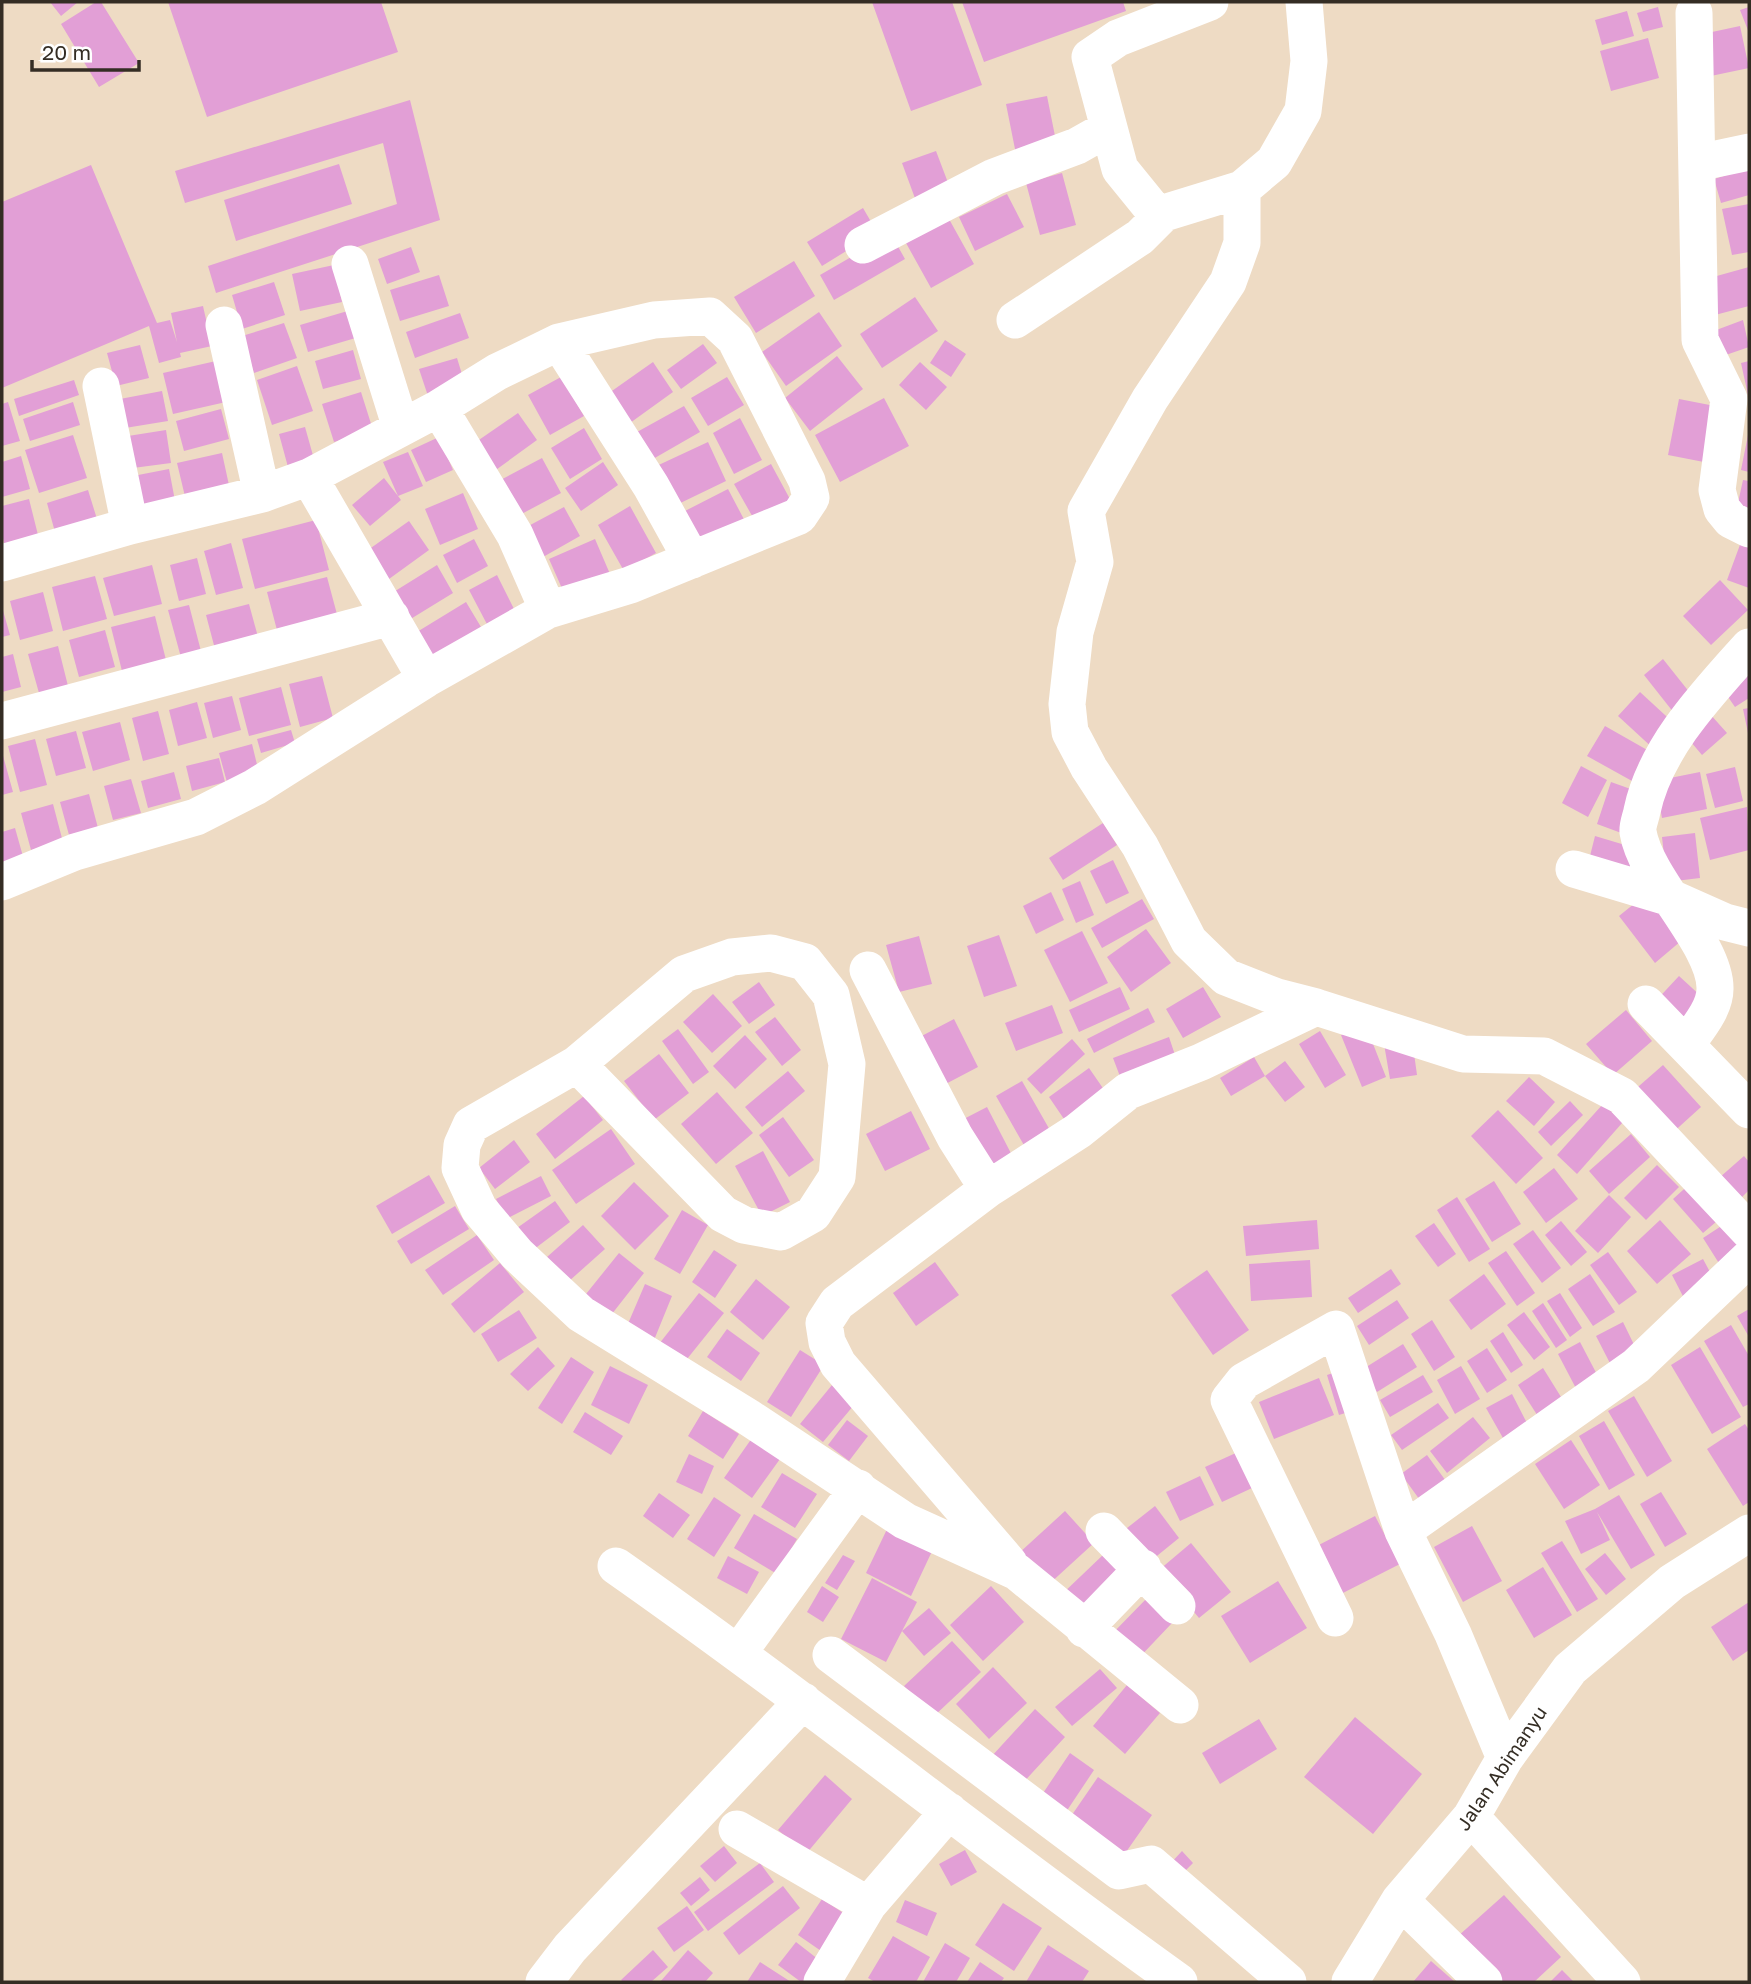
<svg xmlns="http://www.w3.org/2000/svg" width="1751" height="1984" font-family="'Golos Text',sans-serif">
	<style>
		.building { fill: #e29fd6 }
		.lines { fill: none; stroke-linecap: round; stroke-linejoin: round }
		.minor { stroke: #fff; stroke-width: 37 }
		.labels { text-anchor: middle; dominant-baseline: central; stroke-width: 6; stroke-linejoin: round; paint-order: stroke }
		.street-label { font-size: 19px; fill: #342d24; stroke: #fff }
	</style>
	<rect width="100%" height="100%" fill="#eedbc4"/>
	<path class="building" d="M50 2H78L61 16Z
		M96 2H101L139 63 99 87 61 24Z
		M168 2H381L398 52 207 117Z
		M872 2H952L982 85 911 111Z
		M962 2H1123L1126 11 984 62Z
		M1658 7 1663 27 1643 32 1637 13Z
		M1749 7V33L1740 10Z
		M1627 11 1634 36 1602 45 1595 20Z
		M1740 26 1749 68 1706 77 1698 35Z
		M1648 38 1659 78 1611 91 1600 51Z
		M1047 96 1057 146 1016 154 1006 104Z
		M410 100 440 220 216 293 208 266 397 204 383 143 185 203 175 171Z
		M936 151 950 188 916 201 902 163Z
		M339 164 352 204 236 241 224 200Z
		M91 165 157 323 170 320 177 342 171 313 203 306 212 346 180 353 181 357 159 363 149 326 2 388V202Z
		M1749 168V195L1721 203 1714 179Z
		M1062 173 1076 225 1040 235 1026 183Z
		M1007 194 1024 227 975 251 959 217Z
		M1749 204V252L1732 255 1722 209Z
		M863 208 877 232 822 266 807 242Z
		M944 210 974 264 931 288 901 234Z
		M891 234 905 259 834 300 820 275Z
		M411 247 420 272 387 284 378 259Z
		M794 261 815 296 756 333 734 297Z
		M334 265 342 302 300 311 292 274Z
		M1749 267V306L1715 315 1706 279Z
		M439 275 449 306 400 321 390 290Z
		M274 282 285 315 242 329 232 295Z
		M915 297 938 331 882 368 860 334Z
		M351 310 359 337 308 352 300 325Z
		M819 312 842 346 786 386 762 352Z
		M460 313 469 338 415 358 406 332Z
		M1743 320 1749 347 1720 357 1711 332Z
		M284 323 297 358 254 373 242 336Z
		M945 340 966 354 951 377 930 363Z
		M703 344 717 363 681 389 667 370Z
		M140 345 149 378 116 386 107 353Z
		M353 350 361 379 323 389 315 361Z
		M837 356 863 389 810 431 785 398Z
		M457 358 465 384 428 396 419 369Z
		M216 361 226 402 173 414 163 373Z
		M1749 361V395H1748L1741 363Z
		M653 362 673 392 630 423 609 393Z
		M920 362 947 387 926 410 899 385Z
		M297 366 313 411 272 425 257 380Z
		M561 377 584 416 550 435 528 395Z
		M727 377 744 405 708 426 691 398Z
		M74 380 79 395 19 416 14 399Z
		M162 391 168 421 125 428 120 399Z
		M361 392 373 430 334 442 322 404Z
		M884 398 909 446 840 482 815 435Z
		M1679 399 1720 407 1709 463 1668 455Z
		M8 402 20 441 2 446V404Z
		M73 402 80 425 30 441 23 419Z
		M684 406 700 432 653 459 637 432Z
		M221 409 229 439 184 451 176 421Z
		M518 413 537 440 493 472 473 444Z
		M740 418 762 460 734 474 713 433Z
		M305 427 314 459 288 467 279 434Z
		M584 428 602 459 570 479 551 448Z
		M166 430 171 463 133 468 128 436Z
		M73 435 87 478 39 493 25 450Z
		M1748 435H1749V472L1741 470Z
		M439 437 453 470 426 482 411 450Z
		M708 442 726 481 668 509 650 469Z
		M408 452 423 486 398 496 401 500 370 526 352 505 384 478 398 496 383 462Z
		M222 453 232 499 188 509 177 463Z
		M21 456 30 489 2 497V462Z
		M542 458 561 493 514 518 495 483Z
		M603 462 618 485 581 511 565 488Z
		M771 464 791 501 755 521 734 484Z
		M169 469 176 506 141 514 133 476Z
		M1743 480 1749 481V515L1736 512Z
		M728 489 748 527 703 550 683 512Z
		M88 490 97 519 55 532 47 503Z
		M463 493 478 529 440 545 425 509Z
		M29 499 40 543 6 552 2 534V506Z
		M630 506 656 553 624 571 598 525Z
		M564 507 580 536 536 561 519 531Z
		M316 520 329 570 255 589 242 539Z
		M409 521 429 550 389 579 368 550Z
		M474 539 488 566 457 583 443 555Z
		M595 539 610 574 564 593 549 559Z
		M1741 542 1749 545V588L1727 580Z
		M231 543 243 588 216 595 204 551Z
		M197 558 206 594 179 601 170 565Z
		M152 565 162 604 114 616 103 578Z
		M437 565 453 593 409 620 392 593Z
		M497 575 516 613 489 628 469 590Z
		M95 576 107 619 63 631 52 587Z
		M327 577 338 618 278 634 267 592Z
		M1720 580 1748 610 1711 645 1683 616Z
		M43 592 53 631 20 640 10 601Z
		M466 602 484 632 431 665 412 635Z
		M249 604 258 637 215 649 206 615Z
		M189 605 202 655 182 661 168 610Z
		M2 607 10 635 2 637Z
		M155 616 166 660 122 671 111 627Z
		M105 630 115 667 79 677 69 640Z
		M58 646 68 686 39 693 28 654Z
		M13 654 21 687 2 692V657Z
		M1663 659 1694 698 1674 713 1644 675Z
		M1749 664V698L1735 707 1719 684Z
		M322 676 333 718 300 727 289 684Z
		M281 687 291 725 249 736 239 698Z
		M1640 692 1678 727 1656 751 1618 716Z
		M232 696 241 730 213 738 204 703Z
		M197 702 207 738 178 746 169 710Z
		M1749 708V733H1748L1743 709Z
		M158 711 169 754 143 761 132 718Z
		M1710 714 1727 733 1702 755 1685 735Z
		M120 722 130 760 93 771 82 732Z
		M1605 726 1649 751 1632 781 1587 756Z
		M291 730 295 743 261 753 257 739Z
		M76 731 86 768 56 776 46 739Z
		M35 739 47 785 20 792 8 746Z
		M252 744 260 777 228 786 219 753Z
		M2 752 13 792 2 795Z
		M219 758 225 782 192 791 186 766Z
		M1581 766 1607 780 1588 817 1562 803Z
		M1735 767 1743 801 1715 808 1706 774Z
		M174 772 181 799 148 808 141 781Z
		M1700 772 1707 809 1662 818 1655 781Z
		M131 779 141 813 113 820 104 786Z
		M1611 782 1639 792 1624 834 1597 824Z
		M89 794 98 828 69 835 60 802Z
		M53 804 63 842 31 850 21 813Z
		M1747 807 1749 850 1710 860 1700 818Z
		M1103 823 1117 845 1063 880 1049 858Z
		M15 828 24 860 2 866V832Z
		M1695 833 1700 878 1667 882 1662 837Z
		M1595 836 1635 848 1628 875 1588 864Z
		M1113 860 1129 893 1106 904 1090 871Z
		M1080 881 1094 915 1076 923 1062 889Z
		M1051 892 1064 920 1036 934 1023 906Z
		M1645 895 1681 941 1655 963 1619 916Z
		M1142 899 1154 919 1102 948 1091 928Z
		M1146 929 1171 963 1131 992 1107 957Z
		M1082 931 1108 983 1070 1002 1044 950Z
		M999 935 1017 986 984 997 967 946Z
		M919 936 932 984 899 992 886 945Z
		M1679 976 1703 998 1677 1027 1652 1005Z
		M759 982 775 1005 749 1024 732 1002Z
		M1120 987 1130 1009 1079 1032 1069 1010Z
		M1203 987 1221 1017 1183 1038 1166 1009Z
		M713 994 742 1026 712 1053 683 1022Z
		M1052 1005 1063 1033 1016 1051 1005 1023Z
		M1148 1008 1155 1022 1094 1053 1087 1039Z
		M1626 1010 1652 1041 1613 1075 1586 1044Z
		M775 1017 801 1050 782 1066 755 1032Z
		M954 1019 978 1067 938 1088 914 1040Z
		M1366 1026 1386 1077 1362 1087 1341 1035Z
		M678 1029 709 1072 693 1084 662 1041Z
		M1320 1031 1346 1075 1325 1088 1299 1044Z
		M745 1035 767 1059 735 1089 713 1066Z
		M1169 1037 1176 1058 1121 1079 1113 1058Z
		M1072 1039 1085 1054 1041 1094 1027 1079Z
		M1412 1039 1417 1075 1390 1079 1384 1044Z
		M659 1054 689 1093 654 1120 624 1081Z
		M1254 1057 1265 1076 1231 1096 1220 1078Z
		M1285 1061 1305 1087 1285 1102 1265 1076Z
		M1663 1065 1701 1107 1669 1136 1631 1093Z
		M1089 1068 1107 1094 1066 1122 1049 1097Z
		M788 1071 805 1091 762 1127 745 1107Z
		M1529 1077 1555 1102 1534 1126 1506 1101Z
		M1022 1081 1051 1132 1025 1147 996 1096Z
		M717 1092 753 1133 716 1164 681 1124Z
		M584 1096 603 1120 555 1159 536 1134Z
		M1570 1101 1583 1115 1551 1146 1538 1132Z
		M1603 1104 1623 1122 1577 1174 1557 1155Z
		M987 1107 1016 1163 984 1179 956 1123Z
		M1498 1110 1543 1158 1516 1184 1471 1136Z
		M911 1111 930 1149 885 1171 866 1134Z
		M783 1117 814 1160 789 1177 759 1135Z
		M611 1129 635 1164 576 1204 552 1170Z
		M1631 1134 1650 1157 1609 1194 1589 1171Z
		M514 1140 530 1162 495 1189 479 1168Z
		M763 1151 790 1202 762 1216 735 1166Z
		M1744 1156 1749 1162V1190L1739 1200 1719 1178Z
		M1657 1165 1679 1187 1646 1220 1624 1198Z
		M1554 1168 1578 1199 1546 1223 1523 1192Z
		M429 1175 445 1203 392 1234 376 1206Z
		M541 1176 551 1196 506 1219 496 1199Z
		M1494 1181 1521 1224 1492 1242 1465 1199Z
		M1693 1181 1723 1216 1703 1233 1673 1199Z
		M634 1182 669 1216 635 1250 601 1216Z
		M1609 1195 1631 1217 1598 1253 1575 1231Z
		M1457 1197 1490 1249 1469 1262 1437 1210Z
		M555 1201 570 1222 533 1250 517 1228Z
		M455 1206 469 1229 411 1264 397 1241Z
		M682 1210 708 1225 680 1274 654 1259Z
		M1317 1220 1319 1249 1246 1256 1243 1226Z
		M1660 1220 1691 1254 1657 1284 1627 1251Z
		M1561 1221 1587 1252 1571 1266 1545 1235Z
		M1729 1221 1749 1250 1722 1268 1703 1238Z
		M1434 1223 1456 1254 1438 1267 1415 1236Z
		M583 1225 605 1249 568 1282 547 1257Z
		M1533 1230 1561 1268 1542 1283 1513 1244Z
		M477 1235 494 1260 443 1295 425 1270Z
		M714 1250 737 1265 715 1298 692 1282Z
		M1506 1251 1535 1293 1517 1306 1488 1263Z
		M1608 1252 1637 1292 1619 1305 1590 1265Z
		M619 1253 644 1273 608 1319 582 1299Z
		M1703 1259 1717 1285 1686 1302 1672 1275Z
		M1310 1260 1312 1297 1251 1301 1249 1264Z
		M935 1262 959 1295 916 1326 893 1293Z
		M500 1263 524 1292 474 1333 451 1304Z
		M1391 1269 1401 1284 1358 1313 1348 1298Z
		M1207 1270 1249 1330 1213 1355 1171 1295Z
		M1484 1274 1506 1304 1471 1330 1449 1300Z
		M1590 1274 1615 1312 1593 1326 1568 1289Z
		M756 1279 790 1307 763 1340 730 1312Z
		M645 1284 672 1296 652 1345 624 1333Z
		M699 1293 724 1313 683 1364 659 1344Z
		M1560 1293 1582 1328 1570 1337 1547 1301Z
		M1397 1300 1409 1318 1369 1345 1357 1326Z
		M1543 1303 1567 1340 1556 1348 1532 1311Z
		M1749 1309V1337L1737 1316Z
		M519 1310 537 1338 498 1362 481 1334Z
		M1524 1312 1550 1347 1534 1360 1507 1325Z
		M1432 1320 1455 1357 1434 1371 1411 1334Z
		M1623 1322 1640 1357 1614 1371 1596 1336Z
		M1731 1325 1749 1356V1404L1743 1407 1704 1341Z
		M727 1329 760 1353 741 1381 707 1357Z
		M1503 1332 1523 1365 1511 1373 1490 1341Z
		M1580 1342 1602 1384 1580 1396 1558 1354Z
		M1403 1344 1417 1367 1377 1392 1363 1369Z
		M538 1347 555 1366 528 1391 510 1374Z
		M1700 1347 1741 1417 1712 1434 1671 1365Z
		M1487 1348 1507 1380 1487 1393 1467 1361Z
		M800 1350 824 1365 791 1417 767 1402Z
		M571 1357 594 1372 562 1424 538 1408Z
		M610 1366 648 1385 629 1424 591 1405Z
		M1461 1366 1480 1399 1455 1414 1437 1380Z
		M1348 1368 1361 1408 1339 1415 1327 1375Z
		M1543 1368 1566 1405 1541 1421 1518 1385Z
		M1423 1375 1433 1392 1390 1417 1380 1400Z
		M1319 1378 1334 1415 1274 1439 1259 1402Z
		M832 1385 854 1405 823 1442 800 1424Z
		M1512 1394 1528 1425 1503 1438 1486 1408Z
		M1634 1396 1672 1461 1647 1477 1608 1411Z
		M1438 1403 1449 1418 1402 1450 1391 1435Z
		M703 1411 739 1434 723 1459 688 1436Z
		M585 1412 623 1436 611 1455 573 1432Z
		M1473 1417 1490 1438 1447 1473 1430 1451Z
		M847 1420 868 1436 849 1461 828 1445Z
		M1604 1421 1635 1475 1609 1490 1579 1436Z
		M1745 1424 1749 1430V1502L1743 1506 1707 1449Z
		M752 1438 780 1459 752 1498 724 1478Z
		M1571 1440 1600 1485 1564 1509 1535 1464Z
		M1249 1447 1265 1482 1222 1502 1205 1467Z
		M689 1454 714 1466 702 1494 676 1482Z
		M1427 1455 1451 1488 1425 1507 1401 1474Z
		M782 1473 817 1494 795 1528 761 1507Z
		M1200 1476 1214 1505 1180 1521 1166 1492Z
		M1661 1492 1687 1534 1665 1547 1640 1504Z
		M659 1493 690 1515 673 1538 643 1516Z
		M1619 1495 1655 1555 1631 1569 1597 1512 1610 1540 1581 1554 1565 1521 1595 1509Z
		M714 1497 741 1515 714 1557 687 1539Z
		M1155 1506 1179 1538 1147 1564 1122 1532Z
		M1065 1511 1094 1543 1047 1586 1018 1554Z
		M754 1514 797 1539 777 1574 734 1548Z
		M1375 1516 1400 1564 1335 1597 1311 1549Z
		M889 1525 934 1547 911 1596 866 1573Z
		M1472 1526 1502 1581 1463 1602 1434 1547Z
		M1562 1541 1598 1599 1577 1612 1541 1553Z
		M1191 1543 1231 1592 1199 1618 1159 1570Z
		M1605 1553 1626 1579 1606 1595 1585 1569Z
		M1104 1554 1124 1576 1080 1617 1060 1596Z
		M843 1555 855 1561 837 1590 825 1583Z
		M728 1556 759 1572 747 1594 717 1578Z
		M1543 1567 1572 1615 1534 1638 1506 1590Z
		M872 1578 917 1602 886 1662 841 1639Z
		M1278 1581 1307 1628 1250 1663 1221 1616Z
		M822 1586 839 1597 823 1622 807 1612Z
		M991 1586 1024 1622 983 1661 950 1625Z
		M1148 1597 1173 1622 1135 1662 1109 1637Z
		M1749 1602V1650L1733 1661 1711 1627Z
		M929 1608 951 1633 924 1656 902 1631Z
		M952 1641 981 1672 933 1717 904 1686Z
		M993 1667 1027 1703 989 1739 956 1704Z
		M1100 1669 1117 1688 1072 1726 1055 1707Z
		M1127 1685 1160 1713 1125 1754 1093 1726Z
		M1035 1709 1065 1737 1021 1785 991 1757Z
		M1355 1717 1422 1774 1373 1834 1304 1777Z
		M1259 1719 1277 1749 1220 1784 1202 1753Z
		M1070 1753 1094 1770 1060 1821 1035 1805Z
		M825 1775 852 1799 806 1854 778 1830Z
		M1098 1777 1152 1815 1119 1862 1065 1825Z
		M724 1846 737 1863 715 1882 700 1866Z
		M965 1850 977 1872 951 1886 939 1864Z
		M1182 1851 1193 1863 1180 1876 1169 1865Z
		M760 1863 774 1882 708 1931 694 1912Z
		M700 1877 710 1890 691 1906 680 1893Z
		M783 1886 800 1908 739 1955 723 1933Z
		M1504 1895 1561 1957 1534 1982H1499L1457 1937Z
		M822 1899 848 1916 824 1953 798 1935Z
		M905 1900 937 1913 927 1936 896 1922Z
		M1003 1903 1042 1928 1014 1971 975 1945Z
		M687 1906 704 1930 674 1952 657 1928Z
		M893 1936 930 1957 916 1982H875L868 1978Z
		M796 1942 823 1963 808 1982H801L778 1965Z
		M945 1943 970 1958 956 1982H923Z
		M1048 1945 1089 1971 1082 1982H1026Z
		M653 1950 668 1967 651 1982H623L621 1980Z
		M688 1950 713 1973 705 1982H660Z
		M1431 1961 1455 1982H1413Z
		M760 1962 791 1982H747Z
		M980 1962 1004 1978 1001 1982H967Z
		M1562 1970 1574 1982H1550Z"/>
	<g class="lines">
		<path class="minor" d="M1694 13 1700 340 1729 399 1717 490 1722 509 1731 520 1749 529
			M1109 128 1120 169 1159 217
			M1697 163 1749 152
			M1242 189V243L1228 282 1150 399 1086 511 1095 562 1075 632 1067 704 1070 732 1089 768 1140 846 1189 941 1226 977 1277 997 1316 1007
			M863 245 994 177 1077 146 1109 128 1090 57 1118 38 1210 2
			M350 264 401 428
			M1015 320 1140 237 1164 213 1242 189 1274 162 1303 111 1309 61 1304 2
			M224 325 262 494
			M559 342 651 486 692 560
			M101 386 130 526
			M439 408 515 535 548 610
			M309 477 426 679
			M2 563 130 526 262 494 309 477 439 408 497 372 559 342 654 320 710 316 735 339 807 481 811 498 799 516 630 585 548 610 426 679 255 787 196 817 75 852 2 882
			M2 721 391 617
			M1574 869 1671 898 1725 922 1749 928
			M868 970 955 1137 988 1189 837 1303 824 1323 827 1342 838 1364 1009 1563
			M1646 1004 1749 1110
			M1686 1045C1697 1029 1715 1009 1715 989 1716 944 1646 881 1638 832 1637 826 1641 817 1642 811 1655 748 1707 694 1749 647
			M577 1064 723 1214 744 1225 781 1232 813 1214 837 1177 847 1064 831 995 805 962 771 953 732 957 684 974 577 1064 471 1125 462 1145 460 1168 479 1209 517 1254 581 1314 748 1417 905 1521 1017 1572 1180 1705
			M988 1189 1078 1131 1128 1091 1201 1062 1316 1007 1463 1054 1544 1056 1622 1096 1749 1231
			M1104 1531 1177 1606
			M1403 1531 1636 1366 1749 1258
			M616 1566C807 1700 989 1846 1179 1982
			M1335 1618 1229 1400 1244 1381 1336 1329 1403 1531 1453 1634 1505 1758
			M1084 1629 1143 1568
			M739 1652 858 1488
			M831 1655 1119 1871 1151 1864 1288 1982
			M1471 1817 1622 1982
			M737 1829 868 1905
			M1400 1900 1484 1982
			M544 1982 570 1948 803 1701
			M822 1982 868 1905 949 1811
			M1350 1982 1400 1900 1471 1817 1505 1758 1570 1669 1672 1582 1749 1533"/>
	</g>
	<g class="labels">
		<g class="street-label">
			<text transform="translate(1501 1768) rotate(-56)">Jalan Abimanyu</text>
		</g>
	</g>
	<rect width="1751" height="1984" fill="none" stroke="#342d24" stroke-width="7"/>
	<path d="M32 60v10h107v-10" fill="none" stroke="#342d24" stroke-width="3.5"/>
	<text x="42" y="60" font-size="21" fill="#342d24" stroke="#ffffff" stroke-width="5" paint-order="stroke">20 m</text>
</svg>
